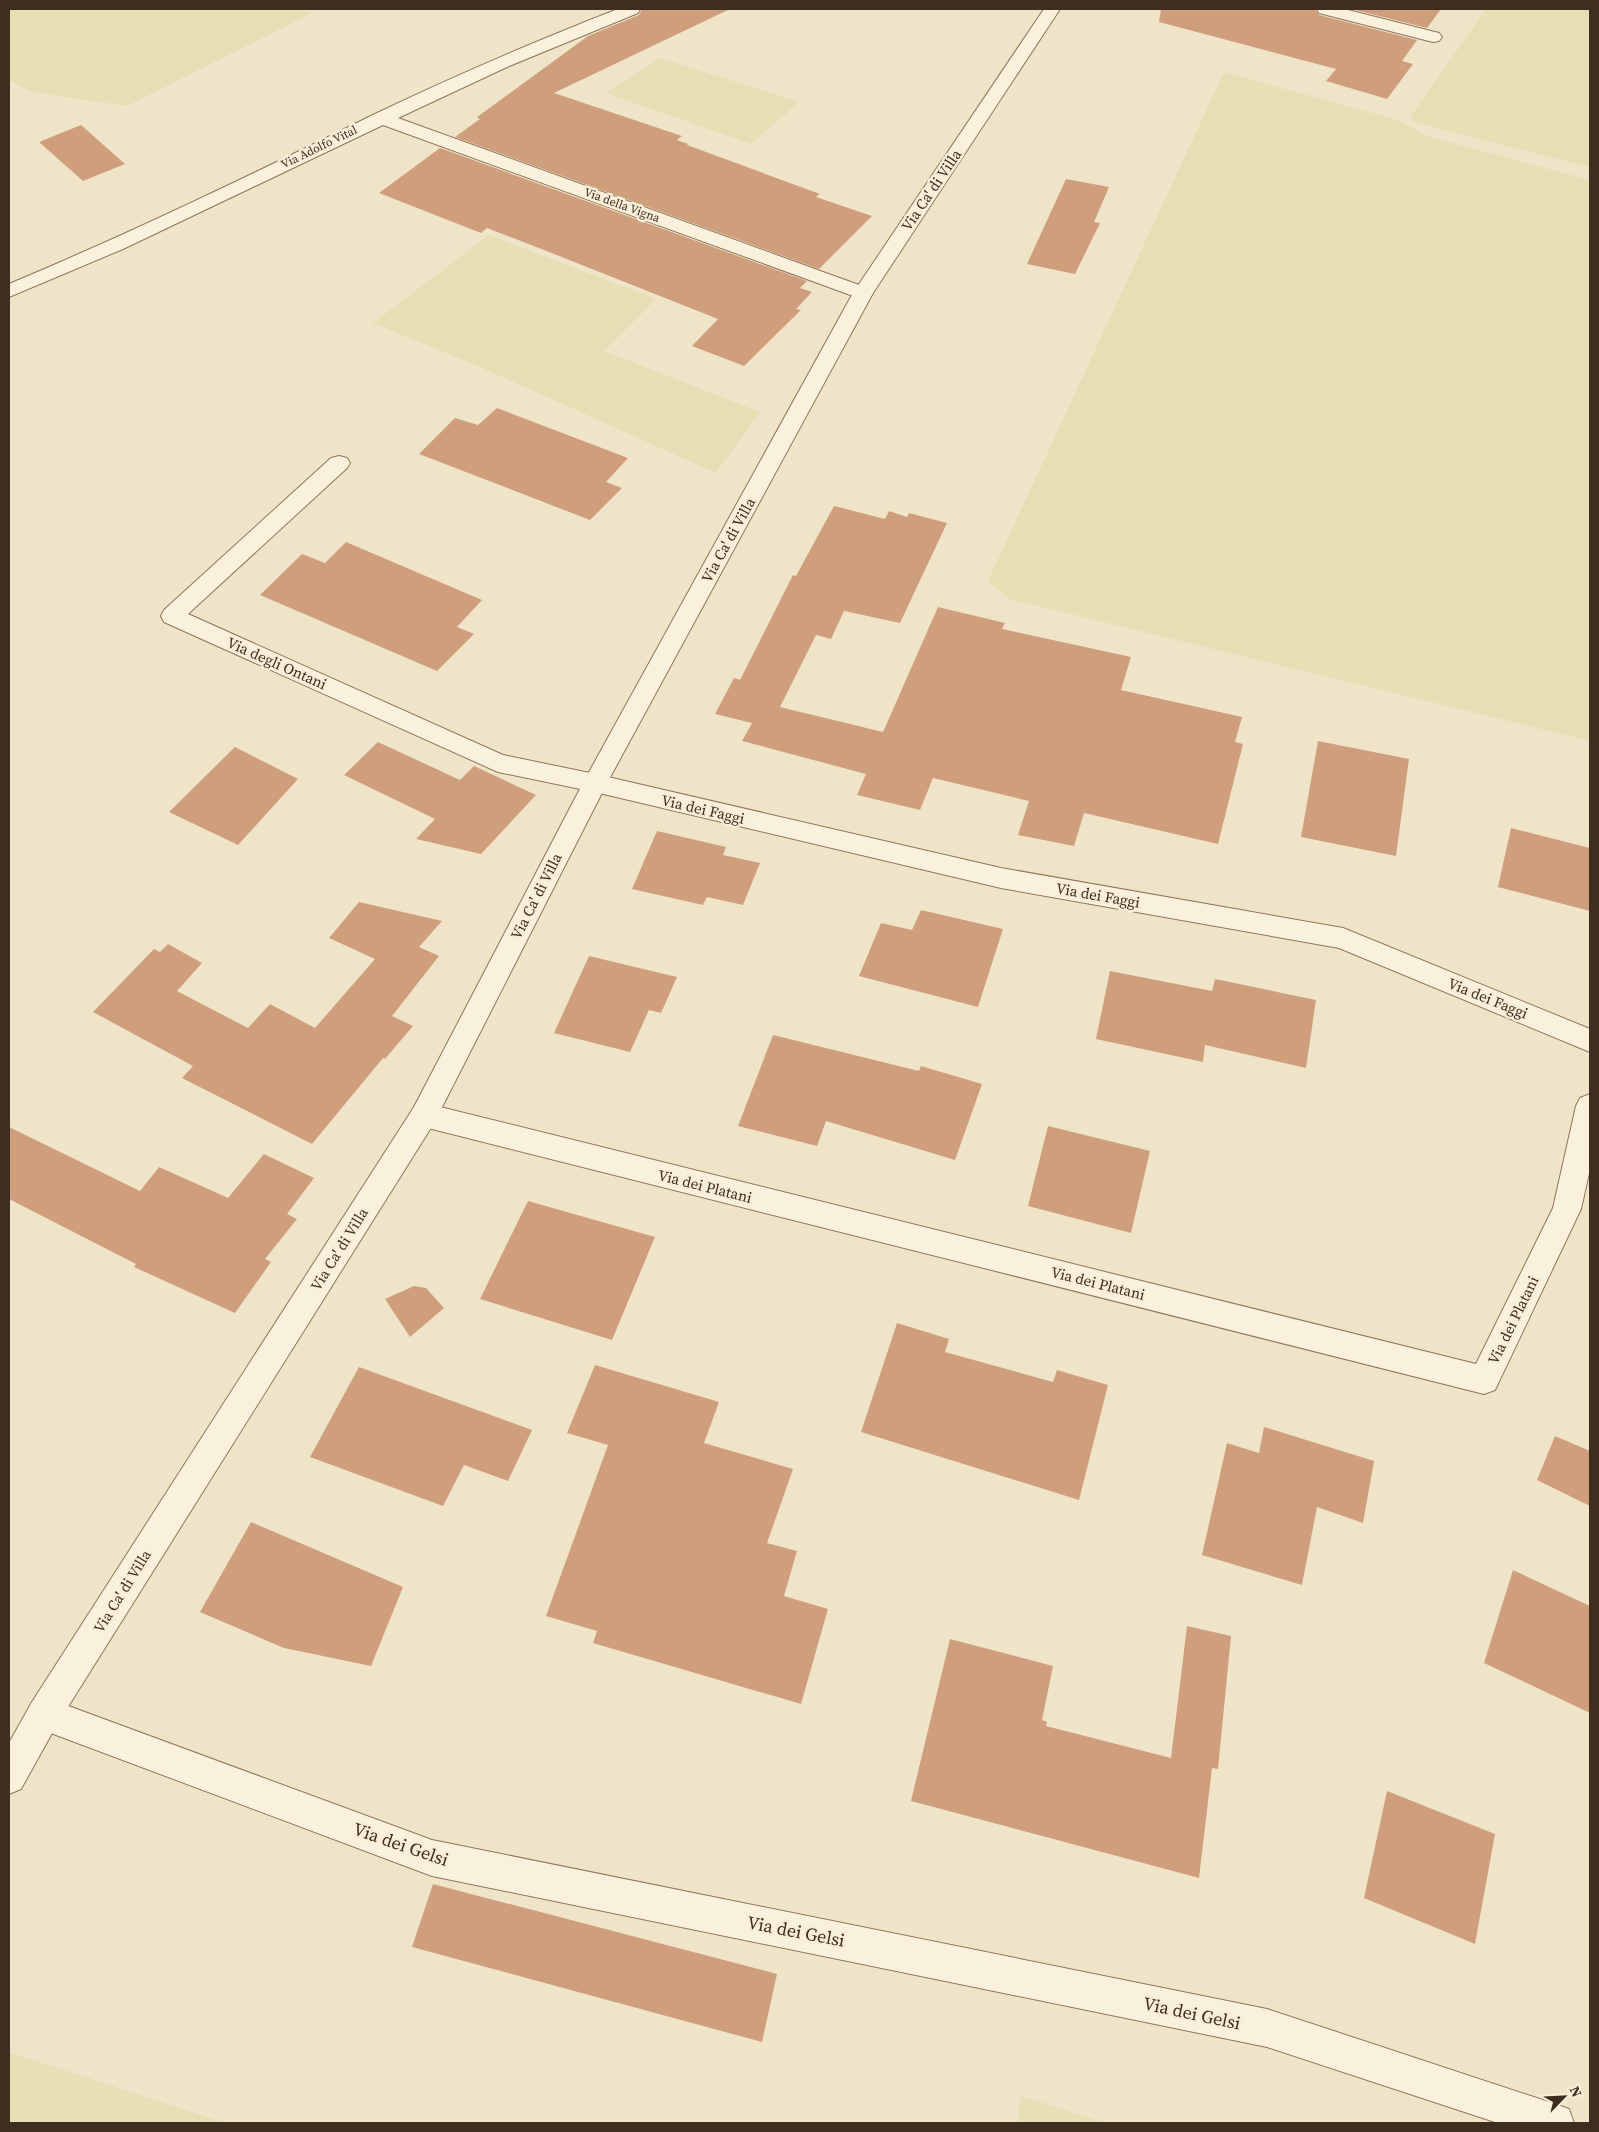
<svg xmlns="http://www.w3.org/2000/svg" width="1599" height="2132" font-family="'Source Serif 4',serif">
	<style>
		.farmland { fill: #e6deb5 }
		.building { fill: #cf9f7d }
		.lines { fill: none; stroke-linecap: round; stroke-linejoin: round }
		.minor-casing { stroke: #8d765c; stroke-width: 2 }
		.tertiary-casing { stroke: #8d765c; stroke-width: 2 }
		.minor { fill: #faf1dc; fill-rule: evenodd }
		.tertiary { fill: #faf1dc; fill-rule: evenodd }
		.labels { text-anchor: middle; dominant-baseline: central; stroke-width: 5; stroke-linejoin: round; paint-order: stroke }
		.far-street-label { font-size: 12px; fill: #3d2e20; stroke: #f7eed8 }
		.street-label { font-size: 15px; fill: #3d2e20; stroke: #f7eed8 }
		.near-street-label { font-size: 18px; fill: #3d2e20; stroke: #f7eed8 }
	</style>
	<rect width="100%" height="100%" fill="#f0e4c8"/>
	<path class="farmland" d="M9 9H295L314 12 127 106 31 92 9 80Z
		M1486 9H1590V167L1413 122 1410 117Z
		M660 58 799 102 751 144 606 93Z
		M1224 72 1398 120 1426 136 1590 180V741L1009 599 988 581Z
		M489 235 656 299 604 351 760 412 716 473 478 366 373 323Z
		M9 2052 225 2123H9Z
		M1021 2096 1105 2123H1017Z"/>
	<path class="building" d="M642 9H730L554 93 682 136 677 140 688 144 687 145 820 194 816 197 872 216 819 269 455 137 480 119 477 117 588 36 639 15Z
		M1161 9H1315L1319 15 1417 40 1402 61 1413 64 1387 99 1326 81 1336 69 1159 22Z
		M1351 9H1441L1427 28Z
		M81 125 125 164 83 181 39 142Z
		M440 148 807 281 800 288 812 292 796 309 801 310 744 366 692 346 718 319 544 250 487 228 481 233 379 193Z
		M1066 179 1109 187 1094 222 1100 223 1075 274 1027 264Z
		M497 408 628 458 606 482 622 488 590 520 419 454 455 418 478 425Z
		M834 506 885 519 889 511 907 517 909 513 947 523 900 623 844 611 831 639 816 635 780 707 883 732 938 607 1005 623 1002 629 1131 657 1121 690 1242 717 1235 742 1243 744 1218 844 1084 813 1074 846 1018 835 1029 801 933 778 920 810 857 795 866 774 742 741 752 723 715 714 734 678 740 680 793 575 796 576Z
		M346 542 482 600 457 627 474 634 437 671 260 595 302 554 325 563Z
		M1318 741 1409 759 1396 856 1301 837Z
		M378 742 460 780 474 766 536 795 481 854 416 839 435 819 344 775Z
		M235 747 298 779 238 845 169 812Z
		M1511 828 1590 848V911L1498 887Z
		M657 831 726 847 723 855 760 863 743 905 707 897 703 905 632 889Z
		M359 902 442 921 419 947 439 956 392 1016 413 1026 385 1059 383 1058 312 1144 182 1078 193 1066 93 1012 154 949 160 952 168 944 202 963 177 991 248 1028 270 1004 315 1028 375 959 329 938Z
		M921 910 1003 929 978 1007 859 976 881 923 912 930Z
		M589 956 677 977 661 1013 649 1010 630 1052 554 1033Z
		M1110 971 1212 991 1215 979 1316 1000 1306 1068 1205 1045 1203 1062 1096 1039Z
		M773 1035 919 1071 921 1066 982 1084 955 1160 826 1121 817 1146 738 1126Z
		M1048 1126 1150 1151 1131 1233 1028 1206Z
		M9 1127 140 1191 159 1167 228 1198 264 1154 314 1178 287 1214 297 1219 265 1259 271 1262 235 1313 134 1267 136 1264 9 1199Z
		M528 1201 655 1237 612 1340 480 1299Z
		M414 1286 426 1288 444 1308 410 1337 385 1299Z
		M897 1323 949 1339 945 1352 1053 1382 1057 1370 1108 1385 1079 1500 861 1432Z
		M595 1365 719 1402 704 1443 793 1469 767 1543 797 1551 784 1596 828 1609 801 1704 593 1643 597 1631 546 1616 608 1445 567 1433Z
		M359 1367 532 1430 508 1481 464 1465 443 1506 310 1457Z
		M1264 1427 1374 1461 1363 1523 1317 1507 1302 1585 1202 1555 1227 1443 1259 1453Z
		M1555 1436 1590 1451V1506L1537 1480Z
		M251 1522 403 1587 371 1666 284 1648 200 1612Z
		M1513 1570 1590 1606V1713L1484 1663Z
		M1187 1626 1231 1636 1218 1769 1212 1768 1199 1878 911 1801 950 1639 1053 1666 1042 1720 1047 1722 1046 1726 1171 1758Z
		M1387 1791 1495 1834 1475 1944 1364 1898Z
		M433 1884 777 1974 762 2042 412 1947Z"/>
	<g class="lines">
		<g class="minor-casing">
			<path id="minor" d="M618 9H640L638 13 507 67 398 118 870 289 873 293 870 297 863 299 856 297 383 125 123 249 9 297V284C133 232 255 173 375 114 454 76 536 41 618 9Z
				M1317 9H1344L1439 33 1442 37 1439 41 1433 42 1319 13Z
				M339 456 347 458 350 463 347 468 188 614 503 755 595 774 1001 868 1343 928 1590 1029V1052L1339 948 1001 888 595 792 498 772 164 622 161 616 164 610 331 458Z
				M1590 1094V1169L1581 1209 1495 1390 1484 1394 424 1127 414 1123 410 1115 414 1107 424 1103 1476 1364 1553 1208 1576 1106 1580 1098Z
				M44 1697 432 1840 1267 2009 1555 2104 1569 2109 1574 2123H1498L1267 2047 432 1876 32 1726 27 1714 32 1702Z"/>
		</g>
		<g class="tertiary-casing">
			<path id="tertiary" d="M1044 9H1060L873 293 607 783 434 1123 56 1726 21 1789 9 1794V1743L32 1702 414 1107 583 783 853 293Z"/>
		</g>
		<use href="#minor" class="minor"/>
		<use href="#tertiary" class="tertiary"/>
	</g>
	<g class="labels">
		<g class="far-street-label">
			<text transform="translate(319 147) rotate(-26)">Via Adolfo Vital</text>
			<text transform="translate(622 205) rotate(20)">Via della Vigna</text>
		</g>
		<g class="street-label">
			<text transform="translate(931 190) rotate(-56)">Via Ca' di Villa</text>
			<text transform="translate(728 540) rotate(-61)">Via Ca' di Villa</text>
			<text transform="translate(277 663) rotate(24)">Via degli Ontani</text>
			<text transform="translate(703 809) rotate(13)">Via dei Faggi</text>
			<text transform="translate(1098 895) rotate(10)">Via dei Faggi</text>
			<text transform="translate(536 896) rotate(-63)">Via Ca' di Villa</text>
			<text transform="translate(1488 998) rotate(22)">Via dei Faggi</text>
			<text transform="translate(705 1186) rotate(14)">Via dei Platani</text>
			<text transform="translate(339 1249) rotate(-58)">Via Ca' di Villa</text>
			<text transform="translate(1098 1283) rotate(14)">Via dei Platani</text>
			<text transform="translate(1513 1320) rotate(-64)">Via dei Platani</text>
			<text transform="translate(122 1591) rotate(-58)">Via Ca' di Villa</text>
		</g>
		<g class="near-street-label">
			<text transform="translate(401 1844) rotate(19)">Via dei Gelsi</text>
			<text transform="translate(796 1931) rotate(11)">Via dei Gelsi</text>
			<text transform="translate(1192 2013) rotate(12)">Via dei Gelsi</text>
		</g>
	</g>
	<rect width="1599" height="2132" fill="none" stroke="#3d2e20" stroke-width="20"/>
	<g transform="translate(1564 2097) rotate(66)" stroke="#f7eed8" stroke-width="4" paint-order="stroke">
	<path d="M0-4L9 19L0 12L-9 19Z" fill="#3d2e20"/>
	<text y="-8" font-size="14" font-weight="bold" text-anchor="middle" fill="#3d2e20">N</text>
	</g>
</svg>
